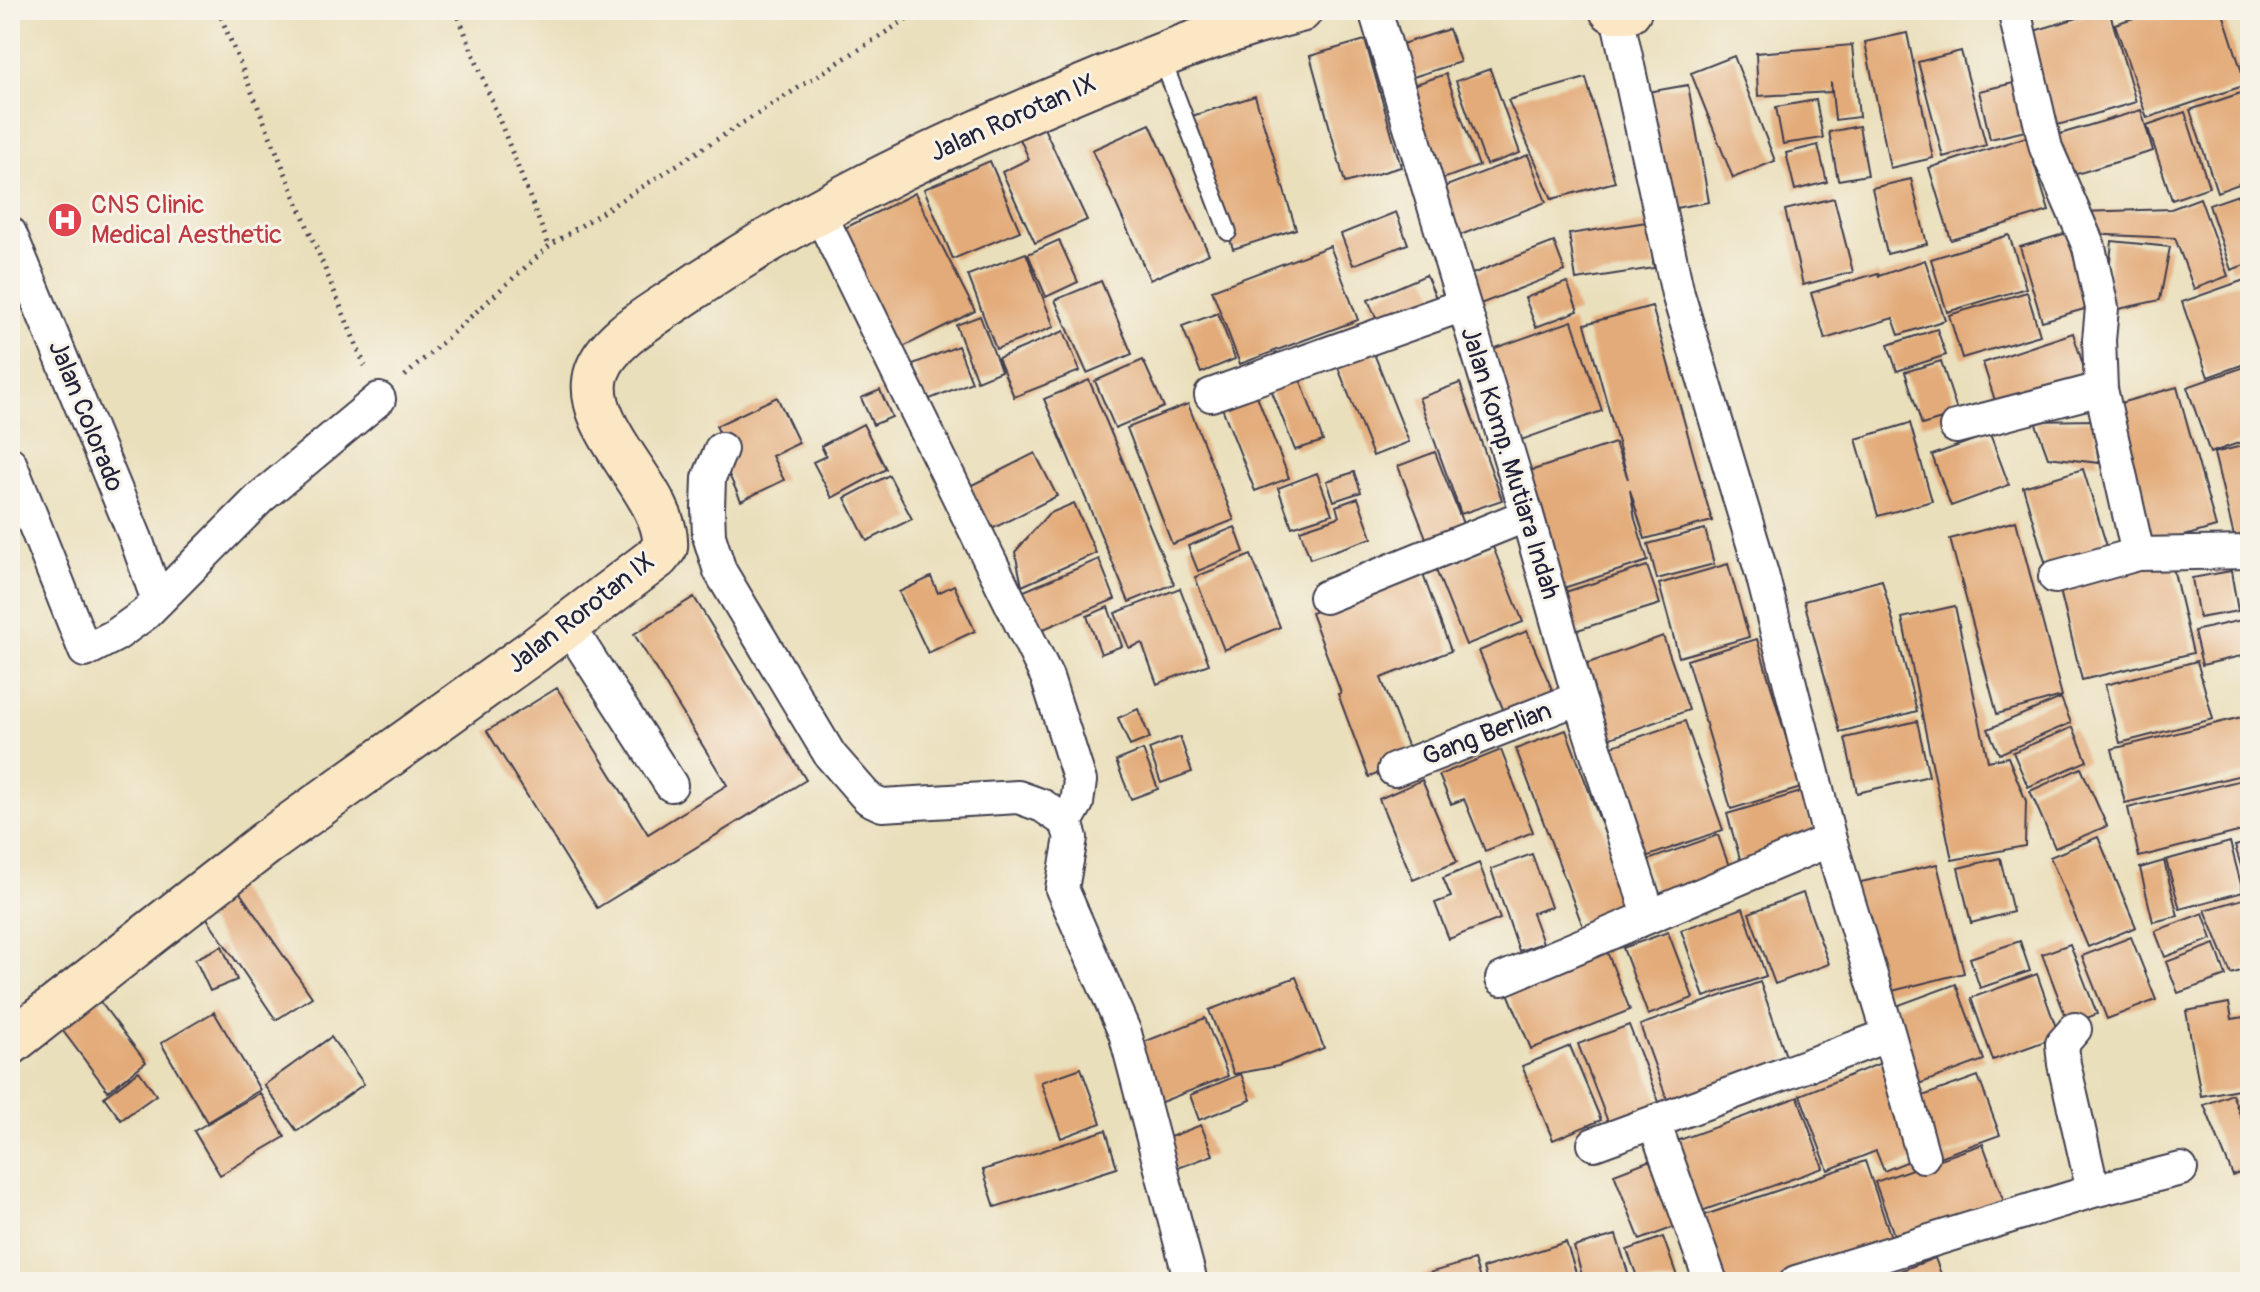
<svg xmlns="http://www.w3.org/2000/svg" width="2260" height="1292" font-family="Pangolin,sans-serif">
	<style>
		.building { fill: #e3ab79 }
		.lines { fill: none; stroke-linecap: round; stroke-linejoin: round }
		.lane-casing { stroke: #403e4e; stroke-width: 20 }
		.street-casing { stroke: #403e4e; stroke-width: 36 }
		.secondary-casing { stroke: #403e4e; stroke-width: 48 }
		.path { stroke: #403e4e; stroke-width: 5; stroke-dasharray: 2 6; stroke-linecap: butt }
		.lane { stroke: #fff; stroke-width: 16 }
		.street { stroke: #fff; stroke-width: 32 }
		.secondary { stroke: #fbe7c3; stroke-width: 44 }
		.labels { text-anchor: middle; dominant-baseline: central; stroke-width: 6; stroke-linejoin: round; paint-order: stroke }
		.street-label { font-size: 26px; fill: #22223b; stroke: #f7f3e8 }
		.health-label { font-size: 26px; fill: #be3a42; stroke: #f7f3e8; text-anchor: start }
	</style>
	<rect width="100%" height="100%" fill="#f7f3e8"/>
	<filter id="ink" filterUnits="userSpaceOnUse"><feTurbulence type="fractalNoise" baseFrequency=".0125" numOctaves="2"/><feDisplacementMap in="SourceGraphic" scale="16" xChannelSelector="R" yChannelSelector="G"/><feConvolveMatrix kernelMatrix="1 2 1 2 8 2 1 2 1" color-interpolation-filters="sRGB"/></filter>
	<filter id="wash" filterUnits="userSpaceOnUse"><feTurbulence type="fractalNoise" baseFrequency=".006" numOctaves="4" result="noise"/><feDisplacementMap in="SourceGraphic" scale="32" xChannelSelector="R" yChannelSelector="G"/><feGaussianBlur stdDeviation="1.8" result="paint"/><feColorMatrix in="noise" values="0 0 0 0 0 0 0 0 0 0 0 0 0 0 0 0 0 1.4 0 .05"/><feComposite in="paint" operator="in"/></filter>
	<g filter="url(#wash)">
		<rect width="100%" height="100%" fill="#eadfbb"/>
		<g id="blocks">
			<path class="building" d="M2104 10H2109L2136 102 2051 127 2024 34Z
				M2158 10H2222L2246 85 2147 118 2115 24Z
				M1449 29 1460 62 1407 79 1396 46Z
				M1907 33 1933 158 1890 168 1865 42Z
				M1365 40 1401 167 1345 183 1310 56Z
				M1852 45 1859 117 1835 120 1831 82V92L1758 96 1756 53Z
				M1961 51 1986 145 1943 157 1918 62Z
				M1734 56 1775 161 1733 178 1691 73Z
				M1490 69 1520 153 1486 165 1456 81Z
				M1446 74 1479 166 1437 181 1404 88Z
				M1586 78 1615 182 1552 199 1508 100Z
				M2018 82 2030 130 1990 139 1979 91Z
				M1688 85 1709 202 1664 210 1642 93Z
				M2250 90V180L2217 192 2190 110Z
				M1255 96 1296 229 1233 249 1192 116Z
				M1816 100 1823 138 1783 144 1776 107Z
				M2141 110 2153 151 2063 178 2050 137Z
				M2185 112 2209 187 2172 200 2147 125Z
				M1150 124 1209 254 1150 280 1092 150Z
				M1859 126 1868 175 1838 180 1829 132Z
				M1044 128 1087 220 1035 243 1002 172 1029 159 1020 139Z
				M2026 137 2049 211 1951 240 1929 168Z
				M1818 145 1827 182 1795 190 1786 153Z
				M1528 155 1546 202 1458 236 1441 188Z
				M990 161 1020 231 953 259 924 189Z
				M1911 179 1927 244 1887 254 1872 188Z
				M2250 191V263L2231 270 2209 205Z
				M915 193 975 311 895 351 835 233Z
				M1834 198 1853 272 1803 285 1785 210Z
				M2200 198 2228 276 2194 289 2175 238 2086 234 2081 212 2171 209Z
				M1396 212 1408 244 1353 265 1341 234Z
				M1647 222 1654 268 1576 280 1569 234Z
				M2067 233 2088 308 2042 321 2020 247Z
				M2009 235 2026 288 1947 312 1931 259Z
				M1059 240 1078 282 1046 297 1028 254Z
				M2112 241 2170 247 2160 300 2105 312Z
				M1554 242 1565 271 1470 308 1459 279Z
				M1330 246 1358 320 1240 364 1212 290Z
				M1026 253 1054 327 996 349 968 275Z
				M1925 260 1945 320 1899 335 1893 318 1825 339 1811 293 1878 273 1879 276Z
				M1426 275 1438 302 1380 327 1368 300Z
				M2250 278V362L2208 377 2182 302Z
				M1101 281 1132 354 1087 373 1055 300Z
				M1567 282 1578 311 1536 327 1525 298Z
				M2027 292 2040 335 1962 358 1949 315Z
				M1652 306 1712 521 1645 539 1630 490 1635 519 1648 561 1554 591 1518 475 1615 443 1628 479 1585 324Z
				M1218 313 1235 359 1201 373 1182 326Z
				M980 316 1001 371 977 381 956 325Z
				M1572 321 1602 411 1510 444 1481 353Z
				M1937 329 1946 355 1897 371 1888 345Z
				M1064 331 1080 371 1014 397 998 358Z
				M2073 333 2088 381 1998 410 1983 363Z
				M958 346 972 382 920 403 913 385 920 382 913 364Z
				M1373 351 1409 442 1373 456 1337 365Z
				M1143 360 1164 407 1115 428 1095 381Z
				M1941 361 1958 414 1922 425 1905 372Z
				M2250 365V439L2210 453 2187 387Z
				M1300 379 1323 441 1295 450 1271 389Z
				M1089 380 1174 584 1129 602 1044 399Z
				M1460 383 1502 500 1461 514 1419 398Z
				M1253 386 1289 478 1255 491 1219 400Z
				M2177 387 2216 527 2152 545 2113 405Z
				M880 390 892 417 873 425 861 398Z
				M777 397 799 443 772 456 784 480 741 501 725 466 734 462 716 426Z
				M1188 404 1234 520 1172 544 1127 428Z
				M2093 420 2099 463 2048 457 2035 421Z
				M1910 423 1932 501 1878 516 1856 439Z
				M863 424 886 469 832 498 813 462 826 456 821 446Z
				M1990 434 2009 485 1951 506 1932 455Z
				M2250 444V546L2237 549 2214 453Z
				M1435 452 1465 529 1428 543 1398 466Z
				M1035 453 1057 496 992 529 970 486Z
				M2083 469 2109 553 2048 572 2023 487Z
				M1354 472 1361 492 1334 501 1327 481Z
				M1317 473 1332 514 1292 527 1278 488Z
				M889 475 912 519 867 541 845 498Z
				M1358 498 1372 538 1310 559 1300 530 1339 517 1336 506Z
				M1074 503 1096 553 1022 586 1015 552 1048 514Z
				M2016 521 2062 696 1997 714 1950 539Z
				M1235 527 1244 552 1198 571 1188 546Z
				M1705 529 1714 564 1657 579 1648 544Z
				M1493 547 1523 622 1466 645 1436 570Z
				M1251 555 1280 627 1224 650 1195 577Z
				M2170 555 2193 653 2082 680 2058 582Z
				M1099 559 1115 599 1034 633 1017 594Z
				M1728 564 1749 637 1679 657 1659 584Z
				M1647 566 1660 604 1568 633 1556 595Z
				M2231 571 2238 611 2199 618 2192 578Z
				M1422 572 1451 651 1381 678 1413 761 1369 777 1338 694 1341 693 1311 613Z
				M931 577 938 593 954 585 975 631 928 653 899 592Z
				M1882 580 1917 711 1840 732 1804 601Z
				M1180 588 1209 664 1157 684 1142 643 1129 648 1115 613Z
				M694 597 806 780 597 908 487 731 557 688 648 834 727 785 634 634Z
				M1955 606 1988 761 2008 757 2026 801 2025 846 1952 860 1902 618Z
				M1108 607 1122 646 1101 654 1087 616Z
				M2250 618V654L2202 665 2194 631Z
				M1527 631 1557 701 1508 721 1479 651Z
				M1663 636 1689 710 1605 740 1580 666Z
				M1757 639 1801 788 1731 809 1687 660Z
				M2197 661 2213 719 2120 743 2105 685Z
				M2061 698 2071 723 1999 754 1988 729Z
				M1138 709 1150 738 1130 746 1118 718Z
				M2250 715V773L2125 803 2112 749Z
				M1685 721 1723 830 1640 859 1601 750Z
				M1917 721 1929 776 1857 793 1845 738Z
				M2073 727 2087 761 2028 787 2013 752Z
				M1566 730 1633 908 1583 927 1516 749Z
				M1180 737 1192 772 1161 783 1149 749Z
				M1143 750 1158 789 1131 799 1116 761Z
				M1501 750 1533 832 1485 851 1464 799 1451 804 1439 775Z
				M2081 768 2107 826 2055 848 2030 791Z
				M2250 778V829L2139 857 2128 808Z
				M1422 780 1457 862 1413 880 1379 799Z
				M1801 792 1816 839 1741 862 1727 814Z
				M1718 835 1731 872 1659 898 1645 861Z
				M2098 837 2136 927 2088 947 2050 857Z
				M2230 842 2243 892 2180 909 2166 860Z
				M2250 842V888L2248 889 2235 846Z
				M1532 854 1551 907 1532 913 1543 943 1519 951 1491 869Z
				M2000 858 2013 912 1971 923 1958 868Z
				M2164 861 2178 916 2153 922 2140 868Z
				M1479 863 1500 919 1449 939 1435 903 1451 897 1443 878Z
				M1937 864 1964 973 1880 994 1853 884Z
				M234 884 312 997 276 1020 200 908Z
				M1803 893 1829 964 1775 984 1749 913Z
				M2250 897V968L2231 974 2205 910Z
				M1743 908 1766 976 1704 997 1681 930Z
				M2203 913 2212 939 2165 957 2155 931Z
				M1668 932 1693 998 1648 1015 1623 948Z
				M2131 937 2156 1000 2107 1019 2082 956Z
				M2020 941 2030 971 1980 988 1970 958Z
				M2070 944 2097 1014 2069 1025 2042 954Z
				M2215 944 2226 976 2178 993 2166 962Z
				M222 946 237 980 210 991 195 959Z
				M1606 949 1630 1010 1531 1049 1506 988Z
				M2037 974 2059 1036 1993 1060 1971 998Z
				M1296 977 1324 1048 1278 1066 1234 1074 1209 1010Z
				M1760 982 1787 1059 1668 1102 1640 1025Z
				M1956 984 1984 1060 1916 1085 1888 1009Z
				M95 995 146 1062 108 1091 57 1023Z
				M2229 1003 2232 1019 2250 1016V1109L2244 1088 2201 1096 2186 1011Z
				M214 1012 260 1090 207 1122 161 1043Z
				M1205 1018 1228 1076 1159 1103 1136 1045Z
				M1629 1025 1661 1107 1610 1127 1578 1044Z
				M331 1037 364 1084 297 1131 264 1085Z
				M1570 1046 1601 1120 1553 1140 1522 1066Z
				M1881 1063 1914 1159 1884 1171 1876 1151 1828 1170 1800 1095Z
				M1081 1068 1101 1123 1061 1138 1041 1082Z
				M139 1071 156 1095 121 1120 104 1097Z
				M1241 1074 1251 1100 1199 1120 1190 1095Z
				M1978 1076 2000 1135 1939 1157 1917 1098Z
				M260 1093 285 1137 220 1175 194 1131Z
				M2232 1094 2250 1141V1168L2233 1176 2204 1105Z
				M1798 1097 1823 1168 1696 1213 1671 1143Z
				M1201 1125 1213 1155 1173 1170 1162 1140Z
				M1106 1130 1117 1168 995 1207 983 1170Z
				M1983 1144 2005 1205 1897 1243 1875 1182Z
				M1653 1159 1680 1225 1640 1240 1614 1174Z
				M1865 1161 1893 1243 1776 1282H1714L1693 1219Z
				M1616 1235 1631 1282H1584L1574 1247Z
				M1663 1237 1679 1282H1639L1627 1250Z
				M1566 1242 1579 1282H1487L1483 1268Z
				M1935 1258 1944 1282H1897L1894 1273Z
				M1474 1260 1481 1282H1424L1422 1275Z
				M1892 1273 1895 1282H1867V1281Z"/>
		</g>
	</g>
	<g filter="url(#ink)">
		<use href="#blocks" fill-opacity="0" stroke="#403e4e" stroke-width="2"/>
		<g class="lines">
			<g class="lane-casing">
				<path id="lane" d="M1161 56 1228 232"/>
			</g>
			<g class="street-casing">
				<path id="street" d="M1375 10 1527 515 1579 698 1649 915
					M2014 10 2046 148 2089 247 2102 308 2099 340 2101 389 2138 554 2250 552
					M1616 11 1678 294 1762 574 1830 840 1889 1035 1654 1122 1711 1282
					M818 210 1047 677 1080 781 1077 803 1066 822
					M10 233 136 539 158 601
					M1211 395 1463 305
					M1956 427 2101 389
					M721 449 709 478 708 508 709 536 720 571 830 755 864 794 869 799 882 805 1018 797 1043 806 1066 822 1071 838 1062 889 1125 1033 1191 1282
					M10 463 85 651 116 635 145 614 260 498 379 399
					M2055 577 2138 554
					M1325 597 1527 515
					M568 625 671 785
					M1394 770 1579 698
					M1502 979 1830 840
					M2075 1029 2062 1044 2064 1064 2093 1191
					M1889 1035 1923 1156
					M1594 1144 1654 1122
					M1796 1282 2093 1191 2181 1169"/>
			</g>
			<g class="secondary-casing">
				<path id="secondary" d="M1612 10H1629
					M10 1043 266 843 535 650 657 557 665 547C670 494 579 428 597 372 608 339 655 314 681 296 802 213 932 150 1067 94 1143 62 1220 30 1300 10"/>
			</g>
			<path class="path" d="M218 10 365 366
				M456 10 549 246
				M405 376 549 246 921 10"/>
			<use href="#lane" class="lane"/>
			<use href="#street" class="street"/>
			<use href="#secondary" class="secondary"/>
		</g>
	</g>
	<defs>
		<g id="hospital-disc" transform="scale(1.8)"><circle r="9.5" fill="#e0444e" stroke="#f7f3e8"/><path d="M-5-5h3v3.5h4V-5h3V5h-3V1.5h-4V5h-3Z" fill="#fff"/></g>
	</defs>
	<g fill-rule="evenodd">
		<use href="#hospital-disc" x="65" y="220"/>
	</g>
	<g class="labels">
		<g class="street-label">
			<text transform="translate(1013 118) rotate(-24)">Jalan Rorotan IX</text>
			<text transform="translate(86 416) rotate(68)">Jalan Colorado</text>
			<text transform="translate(1510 463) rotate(73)">Jalan Komp. Mutiara Indah</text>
			<text transform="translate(581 613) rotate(-38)">Jalan Rorotan IX</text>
			<text transform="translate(1487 734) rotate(-21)">Gang Berlian</text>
		</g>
		<g class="health-label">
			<text x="91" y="205">CNS Clinic<tspan x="91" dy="30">Medical Aesthetic</tspan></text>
		</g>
	</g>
	<rect width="2260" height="1292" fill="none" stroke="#f7f3e8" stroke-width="40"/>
</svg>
